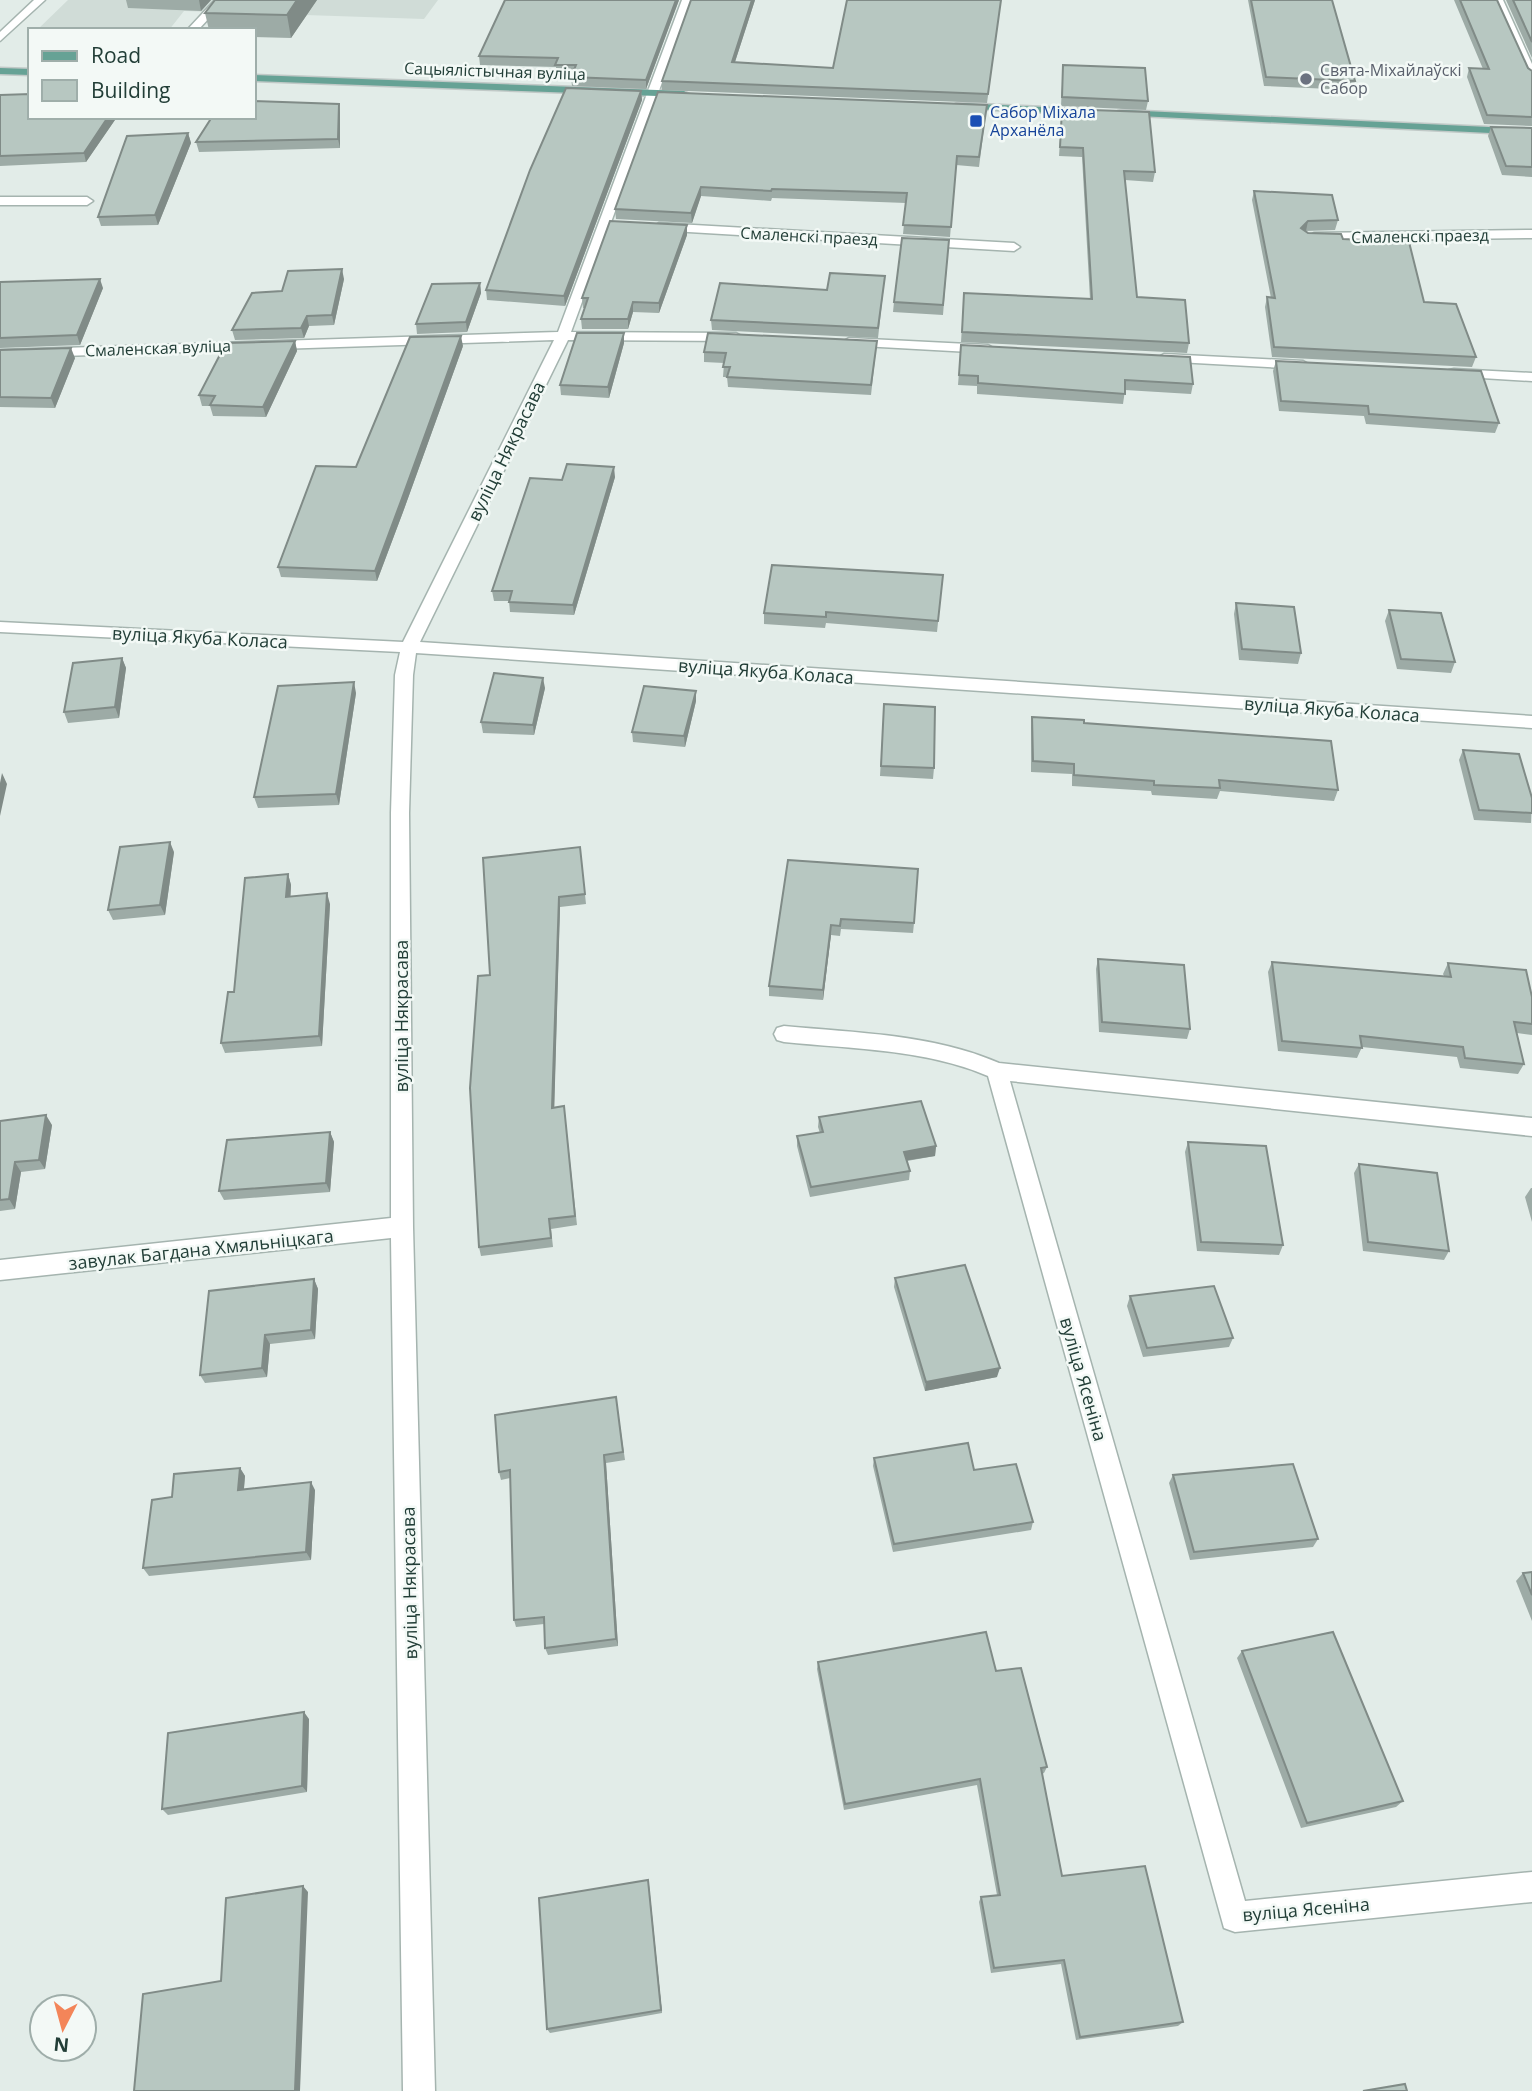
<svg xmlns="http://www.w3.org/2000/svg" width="1532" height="2091" font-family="'Open Sans',sans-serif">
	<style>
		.built { fill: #d0dcd7 }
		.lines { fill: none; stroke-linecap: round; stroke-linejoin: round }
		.minor-casing { stroke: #a5b4af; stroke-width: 3 }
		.major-casing { stroke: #c1c9c7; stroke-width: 3 }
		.minor { fill: #fff; fill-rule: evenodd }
		.major { fill: #66a295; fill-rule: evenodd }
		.wall { fill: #9daba6 }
		.shaded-wall { fill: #808b87 }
		.building { fill: #b7c7c1; stroke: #808b87; stroke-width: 2 }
		.worship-dot { fill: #6b7280; stroke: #f3f9f6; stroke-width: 2.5 }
		.transit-dot { fill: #1a4fb4; stroke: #f3f9f6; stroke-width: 2.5 }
		.labels { text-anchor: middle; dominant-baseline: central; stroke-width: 5; stroke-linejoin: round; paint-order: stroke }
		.far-worship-label { font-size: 16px; fill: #5b616d; stroke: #f3f9f6; text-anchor: start }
		.far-street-label { font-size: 16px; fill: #223e37; stroke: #f3f9f6 }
		.far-transit-label { font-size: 16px; fill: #164399; stroke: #f3f9f6; text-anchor: start }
		.street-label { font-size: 18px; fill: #223e37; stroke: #f3f9f6 }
	</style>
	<rect width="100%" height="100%" fill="#e2ece8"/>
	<path class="built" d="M68 0H438L424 19 184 11 169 30H37Z"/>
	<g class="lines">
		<g class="minor-casing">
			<path id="minor" d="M34 0H45L0 41V32Z
				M215 0H226L198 30H187Z
				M682 0H692L571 332 736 333 743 337 736 341 568 340 420 642 1532 716V728L416 653 413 675 409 813 413 1227 435 2091H403L391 1238 0 1280V1260L391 1218V813L395 675 400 652 0 632V622L403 642 554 340 0 358V350L558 332Z
				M1493 0H1503L1532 64V79L1527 76Z
				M0 197H87L93 201 87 205H0Z
				M659 223 1014 243 1020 247 1014 251 655 230 653 227Z
				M1532 230V238L1314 241 1308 237 1314 233Z
				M849 338 988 345 995 349 988 353 844 345 842 342Z
				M1164 354 1303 361 1310 365 1303 369 1159 361 1157 358Z
				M1454 369 1532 373V381L1449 376V370Z
				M784 1026C857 1033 932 1034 999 1063L1532 1118V1136L1010 1081 1245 1901 1532 1872V1902L1235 1932 1224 1928 988 1076C925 1049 852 1049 784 1042L777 1040 774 1034 777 1028Z"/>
		</g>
		<g class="major-casing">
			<path id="major" d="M0 68 30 69V75L0 74Z
				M254 75 684 91 689 94 684 97 254 81Z
				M957 103 1089 109 1095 112 1089 115 953 108 951 106Z
				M1122 110 1532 129V135L1118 115V111Z"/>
		</g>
		<use href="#minor" class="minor"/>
		<use href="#major" class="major"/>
	</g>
	<path class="wall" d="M126 0H211L201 11 128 8Z
		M317 0 291 38 254 37V30H209L205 13Z
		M505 0H679L646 89 572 86 571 77 572 74H556V67L480 65 479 56Z
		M691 0H755L735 62 833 68 1001 0 987 103 662 90V81Z
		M1248 0H1332L1355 81 1352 90 1264 86Z
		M1454 0H1497L1528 68 1532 71V126L1484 124 1467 77 1469 68 1483 69Z
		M1506 0H1532V58Z
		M1063 65 1148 101 1146 110 1061 106Z
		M641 91 642 100 565 306 487 300 486 290Z
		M0 95 117 117 86 162 0 166Z
		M339 104 340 113V148L199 152 196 142Z
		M987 105 979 167 956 165 950 237 903 234 906 203 772 198 771 201 701 196 692 223 616 219 615 209Z
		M1062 109 1155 172 1153 182 1125 180 1137 297 1189 343 1187 353 961 342 964 293 1090 299 1082 157 1059 156Z
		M1491 127 1532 128V177L1502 175 1488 136Z
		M188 133 191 143 158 225 101 226 98 217Z
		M1254 191 1338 220 1335 230 1305 231 1308 233 1343 239 1424 302 1476 357 1472 367 1272 357 1265 307 1267 297 1271 298 1252 200Z
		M687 225V235L659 313 633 312 628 329H582L581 319 585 308H583L582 298Z
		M949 240 943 315 893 312 894 302Z
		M885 276 878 338 712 330 711 320Z
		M344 279 334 325 309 326 304 338 235 340 232 330 282 291Z
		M0 282 103 288 80 345 0 348Z
		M480 283 481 293 467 332 417 334 416 324Z
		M624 333V343L609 398 561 395 560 385Z
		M295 341 297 351 266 417 213 416 210 406H202L199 395Z
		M877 341 871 395 728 387 727 377H723L724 363 704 362V352Z
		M961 345 1193 384 1191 394 1125 390 1123 404 977 394V386L958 385Z
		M463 346 403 512 377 581 281 577 278 567 356 467Z
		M0 350 75 358 55 408 0 407Z
		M1276 361 1499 423 1495 433 1366 424 1364 416 1279 411 1273 371Z
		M615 477 574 615 510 612 509 601H494L492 591 562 480Z
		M943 575 937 632 826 623 825 628 764 624V613Z
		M1236 603 1301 653 1298 664 1239 660 1234 614Z
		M1389 610 1455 662 1451 673 1397 669 1385 621Z
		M122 658 126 668 119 718 68 723 64 712Z
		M545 688 534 735 483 733 481 722Z
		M696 691V701L685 747 633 742 632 732Z
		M356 693 339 805 258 808 254 797Z
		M884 704 934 768 933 779 880 776Z
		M1032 717 1084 723 1338 790 1334 801 1220 791 1217 799 1152 795 1151 791 1072 786V774L1031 772V727Z
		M1463 750 1532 798 1531 823 1474 820 1459 760Z
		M580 847 586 904 560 907 554 1108 564 1106 577 1225 551 1229 553 1247 481 1256 479 1247 490 975Z
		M174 852 165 915 113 920 108 910Z
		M788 860 914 923 913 933 841 929 840 936 831 935 823 1000 769 996V986Z
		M288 874 291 885 290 897 330 904 322 1046 225 1053 221 1043 234 992Z
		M1098 959 1190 1029 1187 1039 1099 1032 1096 969Z
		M1272 962 1444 976 1443 974 1448 963 1532 997V1035L1517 1033 1524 1064 1518 1074 1460 1068 1457 1057 1362 1047 1357 1058 1278 1051 1268 972Z
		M819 1117 936 1146 935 1156 907 1161 910 1171 909 1180 810 1197 797 1146V1136L820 1133 818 1127Z
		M0 1121 52 1125 45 1169 21 1172 15 1209 0 1211Z
		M330 1132 334 1142 330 1192 224 1200 219 1191Z
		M1188 1142 1283 1245 1279 1255 1197 1251 1185 1152Z
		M1359 1164 1449 1251 1444 1260 1363 1251 1354 1173Z
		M1531 1188H1532V1222L1525 1197Z
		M895 1278 997 1377 925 1391 894 1287Z
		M314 1279 318 1289 315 1339 270 1344 267 1377 205 1383 200 1375Z
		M1130 1296 1233 1338 1229 1347 1143 1357 1127 1306Z
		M616 1397 625 1460 606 1463 618 1646 548 1655 545 1648 544 1624 516 1627 514 1620 510 1478 501 1480 499 1472Z
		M874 1458 974 1470 1033 1522 1031 1530 893 1552 873 1466Z
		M240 1468 245 1476 244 1489 315 1490 311 1560 149 1576 143 1568 172 1497Z
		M1173 1475 1318 1539 1313 1547 1190 1560 1169 1483Z
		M1532 1572V1621L1516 1581 1523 1573Z
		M1242 1651 1403 1801 1396 1807 1301 1828 1237 1658Z
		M818 1662 996 1671 1047 1767 1044 1773 1042 1774 1062 1876 1183 2022 1178 2026 1076 2040 1061 1964 991 1973 979 1902 981 1897 997 1895 977 1785 844 1810 817 1669Z
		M309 1719 307 1792 168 1815 162 1809Z
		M648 1880 662 2013 550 2033 547 2029Z"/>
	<path class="shaded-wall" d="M199 0H211L201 11Z
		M297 0H317L291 38 287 15Z
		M676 0H679L646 89V80Z
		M752 0H755L732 71V62Z
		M641 91 642 100 565 306 564 296Z
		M339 104 340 113V148L338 139Z
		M108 117H117L86 162 84 153Z
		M188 133 191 143 158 225 155 215Z
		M701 187V196L692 223 691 213Z
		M1308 221 1306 231 1299 238 1301 228Z
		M687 225V235L659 313V303Z
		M342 269 344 279 334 325 332 315Z
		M100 279 103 288 80 345 77 335Z
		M480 283 481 293 467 332 466 322Z
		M633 302V312L628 329V319Z
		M307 316 309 326 304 338 301 328Z
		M624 333V343L609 398 608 387Z
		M461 336 463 346 403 512 377 581 375 571Z
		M295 341 297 351 266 417 263 407Z
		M71 348 75 358 55 408 51 398Z
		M614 467 615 477 574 615 573 605Z
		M122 658 126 668 119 718 115 707Z
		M543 678 545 688 534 735 533 725Z
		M354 682 356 693 339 805 336 794Z
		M696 691V701L685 747 684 736Z
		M2 773 7 784 0 816V783Z
		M170 842 174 852 165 915 160 905Z
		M288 874 291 885 290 908 286 897Z
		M327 893 330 904 322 1046 319 1036Z
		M559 897 560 907 554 1118 552 1108Z
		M831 925V935L823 1000V990Z
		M46 1115 52 1125 45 1169 39 1160Z
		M330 1132 334 1142 330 1192 326 1183Z
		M936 1146 935 1156 903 1161 904 1152Z
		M15 1162 21 1172 15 1209 9 1199Z
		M314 1279 318 1289 315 1339 311 1330Z
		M265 1335 270 1344 267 1377 262 1368Z
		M1000 1368 997 1377 925 1391 926 1382Z
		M604 1455 606 1463 618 1646 616 1639Z
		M240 1468 245 1476 243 1498 238 1490Z
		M311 1482 315 1490 311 1560 306 1552Z
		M304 1712 309 1719 307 1792 302 1786Z
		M648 1880 649 1885 662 2013 661 2010Z
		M303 1886 308 1892 300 2091H295Z"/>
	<path class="building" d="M215 0H297L287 15 205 13Z
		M505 0H676L646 80 571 77 576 65H555L558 58 479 56Z
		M691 0H752L732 62 833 68 847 0H1001L988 94 662 81Z
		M1251 0H1332L1355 81 1266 77Z
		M1460 0H1497L1528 68 1532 71V117L1487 115 1469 68 1489 69Z
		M1513 0H1532V42Z
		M1063 65 1145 68 1148 101 1062 97Z
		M566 88 641 91 564 296 486 290 530 170Z
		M658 92 987 105 979 157 957 156 951 227 903 225 907 193 772 189 771 191 701 187 691 213 615 209Z
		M30 94V117H108L84 153 0 156V95Z
		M254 101 339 104 338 139 196 142 212 117H254Z
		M1062 109 1149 112 1155 172 1124 171 1137 297 1185 300 1189 343 962 332 964 293 1092 299 1083 148 1060 147Z
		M1491 127 1532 128V167L1506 166Z
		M188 133 155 215 98 217 127 136Z
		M1254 191 1332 195 1338 220 1308 221 1301 228 1308 233 1341 234 1343 239 1409 242 1424 302 1456 304 1476 357 1274 347 1267 297 1275 298Z
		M610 221 687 225 659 303 633 302 628 319H581L588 298H582Z
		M902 238 949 240 943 305 894 302Z
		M342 269 332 315 307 316 301 328 232 330 252 293 282 291 288 271Z
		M830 273 885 276 878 328 711 320 720 283 827 290Z
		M100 279 77 335 0 338V282Z
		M480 283 466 322 416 324 432 284Z
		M577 333H624L608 387 560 385Z
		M708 333 877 341 871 385 727 377 730 367H723L726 353 704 352Z
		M461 336 401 501 375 571 278 567 316 466 356 467 410 337Z
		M295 341 263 407 210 405 215 396 199 395 226 343Z
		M961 345 1190 357 1193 384 1125 380V394L978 383V376L959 375Z
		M71 348 51 398 0 397V350Z
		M1276 361 1481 371 1499 423 1369 414 1368 406 1281 401Z
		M567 464 614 467 573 605 509 602 512 591H492L530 478 562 480Z
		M772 565 943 575 938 621 826 612V617L764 613Z
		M1236 603 1294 607 1301 653 1242 649Z
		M1389 610 1441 613 1455 662 1401 659Z
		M122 658 115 707 64 712 73 663Z
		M494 673 543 678 533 725 481 722Z
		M354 682 336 794 254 797 278 686Z
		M644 686 696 691 684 736 632 732Z
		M884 704 935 707 934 768 881 766Z
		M1032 717 1084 720V723L1331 741 1338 790 1219 780 1220 788 1154 785V781L1074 775V764L1033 761Z
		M1463 750 1519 754 1532 798V813L1479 810Z
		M170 842 160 905 108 910 120 847Z
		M580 847 585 894 559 897 552 1108 564 1106 575 1216 549 1219 551 1238 479 1247 470 1088 478 976 490 975 483 858Z
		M788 860 918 869 914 923 841 919 840 926 831 925 823 990 769 986Z
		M288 874 286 897 327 893 319 1036 221 1043 228 992H234L245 878Z
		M1098 959 1184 965 1190 1029 1102 1022Z
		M1272 962 1451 977 1448 963 1526 970 1532 997V1024L1514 1022 1524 1064 1465 1058 1463 1047 1360 1036 1362 1048 1282 1041Z
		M921 1101 936 1146 904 1152 910 1171 811 1187 797 1136 823 1132 819 1117Z
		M46 1115 39 1160 15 1162 9 1199 0 1200V1121Z
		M330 1132 326 1183 219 1191 227 1140Z
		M1188 1142 1266 1146 1283 1245 1201 1242Z
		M1359 1164 1437 1173 1449 1251 1368 1242Z
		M965 1265 1000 1368 926 1382 895 1278Z
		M314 1279 311 1330 265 1335 262 1368 200 1375 209 1291Z
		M1214 1286 1233 1338 1147 1348 1130 1296Z
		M616 1397 623 1452 604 1455 616 1639 545 1648 544 1617 514 1620 510 1470 499 1472 495 1415Z
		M968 1443 974 1470 1016 1464 1033 1522 894 1544 874 1458Z
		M1293 1464 1318 1539 1194 1552 1173 1475Z
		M240 1468 238 1490 311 1482 306 1552 143 1568 152 1500 172 1497 174 1474Z
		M1532 1572V1595L1523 1573Z
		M986 1632 996 1671 1021 1668 1047 1767 1041 1768 1062 1876 1145 1866 1183 2022 1080 2037 1064 1960 994 1968 981 1897 1000 1895 980 1779 845 1804 818 1662Z
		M1333 1632 1403 1801 1307 1823 1242 1651Z
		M304 1712 302 1786 162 1809 168 1733Z
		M648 1880 661 2010 547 2029 539 1898Z
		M303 1886 295 2091H134L143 1994 221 1981 226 1898Z
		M1405 2084 1407 2091H1363Z"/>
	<circle class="worship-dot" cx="1306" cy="79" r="7"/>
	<rect class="transit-dot" x="969" y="114" width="14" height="14" rx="3.5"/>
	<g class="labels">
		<g class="far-worship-label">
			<text x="1320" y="70">Свята-Міхайлаўскі<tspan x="1320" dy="18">Сабор</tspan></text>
		</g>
		<g class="far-street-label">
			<text transform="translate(495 71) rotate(2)">Сацыялістычная вуліца</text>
			<text transform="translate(809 236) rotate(3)">Смаленскі праезд</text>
			<text transform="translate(1420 236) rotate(-1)">Смаленскі праезд</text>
			<text transform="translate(158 348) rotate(-2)">Смаленская вуліца</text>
		</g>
		<g class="far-transit-label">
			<text x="990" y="112">Сабор Міхала<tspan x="990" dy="18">Арханёла</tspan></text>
		</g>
		<g class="street-label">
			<text transform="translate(506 451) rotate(-64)">вуліца Някрасава</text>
			<text transform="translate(200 637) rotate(3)">вуліца Якуба Коласа</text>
			<text transform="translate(766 671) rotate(4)">вуліца Якуба Коласа</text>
			<text transform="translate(1332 709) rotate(4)">вуліца Якуба Коласа</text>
			<text transform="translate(401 1016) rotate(-90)">вуліца Някрасава</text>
			<text transform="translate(201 1249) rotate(-6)">завулак Багдана Хмяльніцкага</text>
			<text transform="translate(1084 1379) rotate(74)">вуліца Ясеніна</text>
			<text transform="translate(409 1583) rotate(-91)">вуліца Някрасава</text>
			<text transform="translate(1306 1909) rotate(-5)">вуліца Ясеніна</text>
		</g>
	</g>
	<rect x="28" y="28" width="228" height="91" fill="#f3f9f6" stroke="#9faeaa" stroke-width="2"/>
	<rect x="42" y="51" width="35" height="10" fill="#66a295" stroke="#9faeaa" stroke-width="2"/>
	<text x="91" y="63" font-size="21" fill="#223e37">Road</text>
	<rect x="42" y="80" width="35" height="21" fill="#b7c7c1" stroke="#9faeaa" stroke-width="2"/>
	<text x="91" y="98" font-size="21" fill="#223e37">Building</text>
	<g transform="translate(63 2028) rotate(186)"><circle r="33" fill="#f3f9f6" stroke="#9faeaa" stroke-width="2"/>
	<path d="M0-5L12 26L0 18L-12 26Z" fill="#f38559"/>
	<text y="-10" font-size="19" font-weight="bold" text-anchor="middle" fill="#223e37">N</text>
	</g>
</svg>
